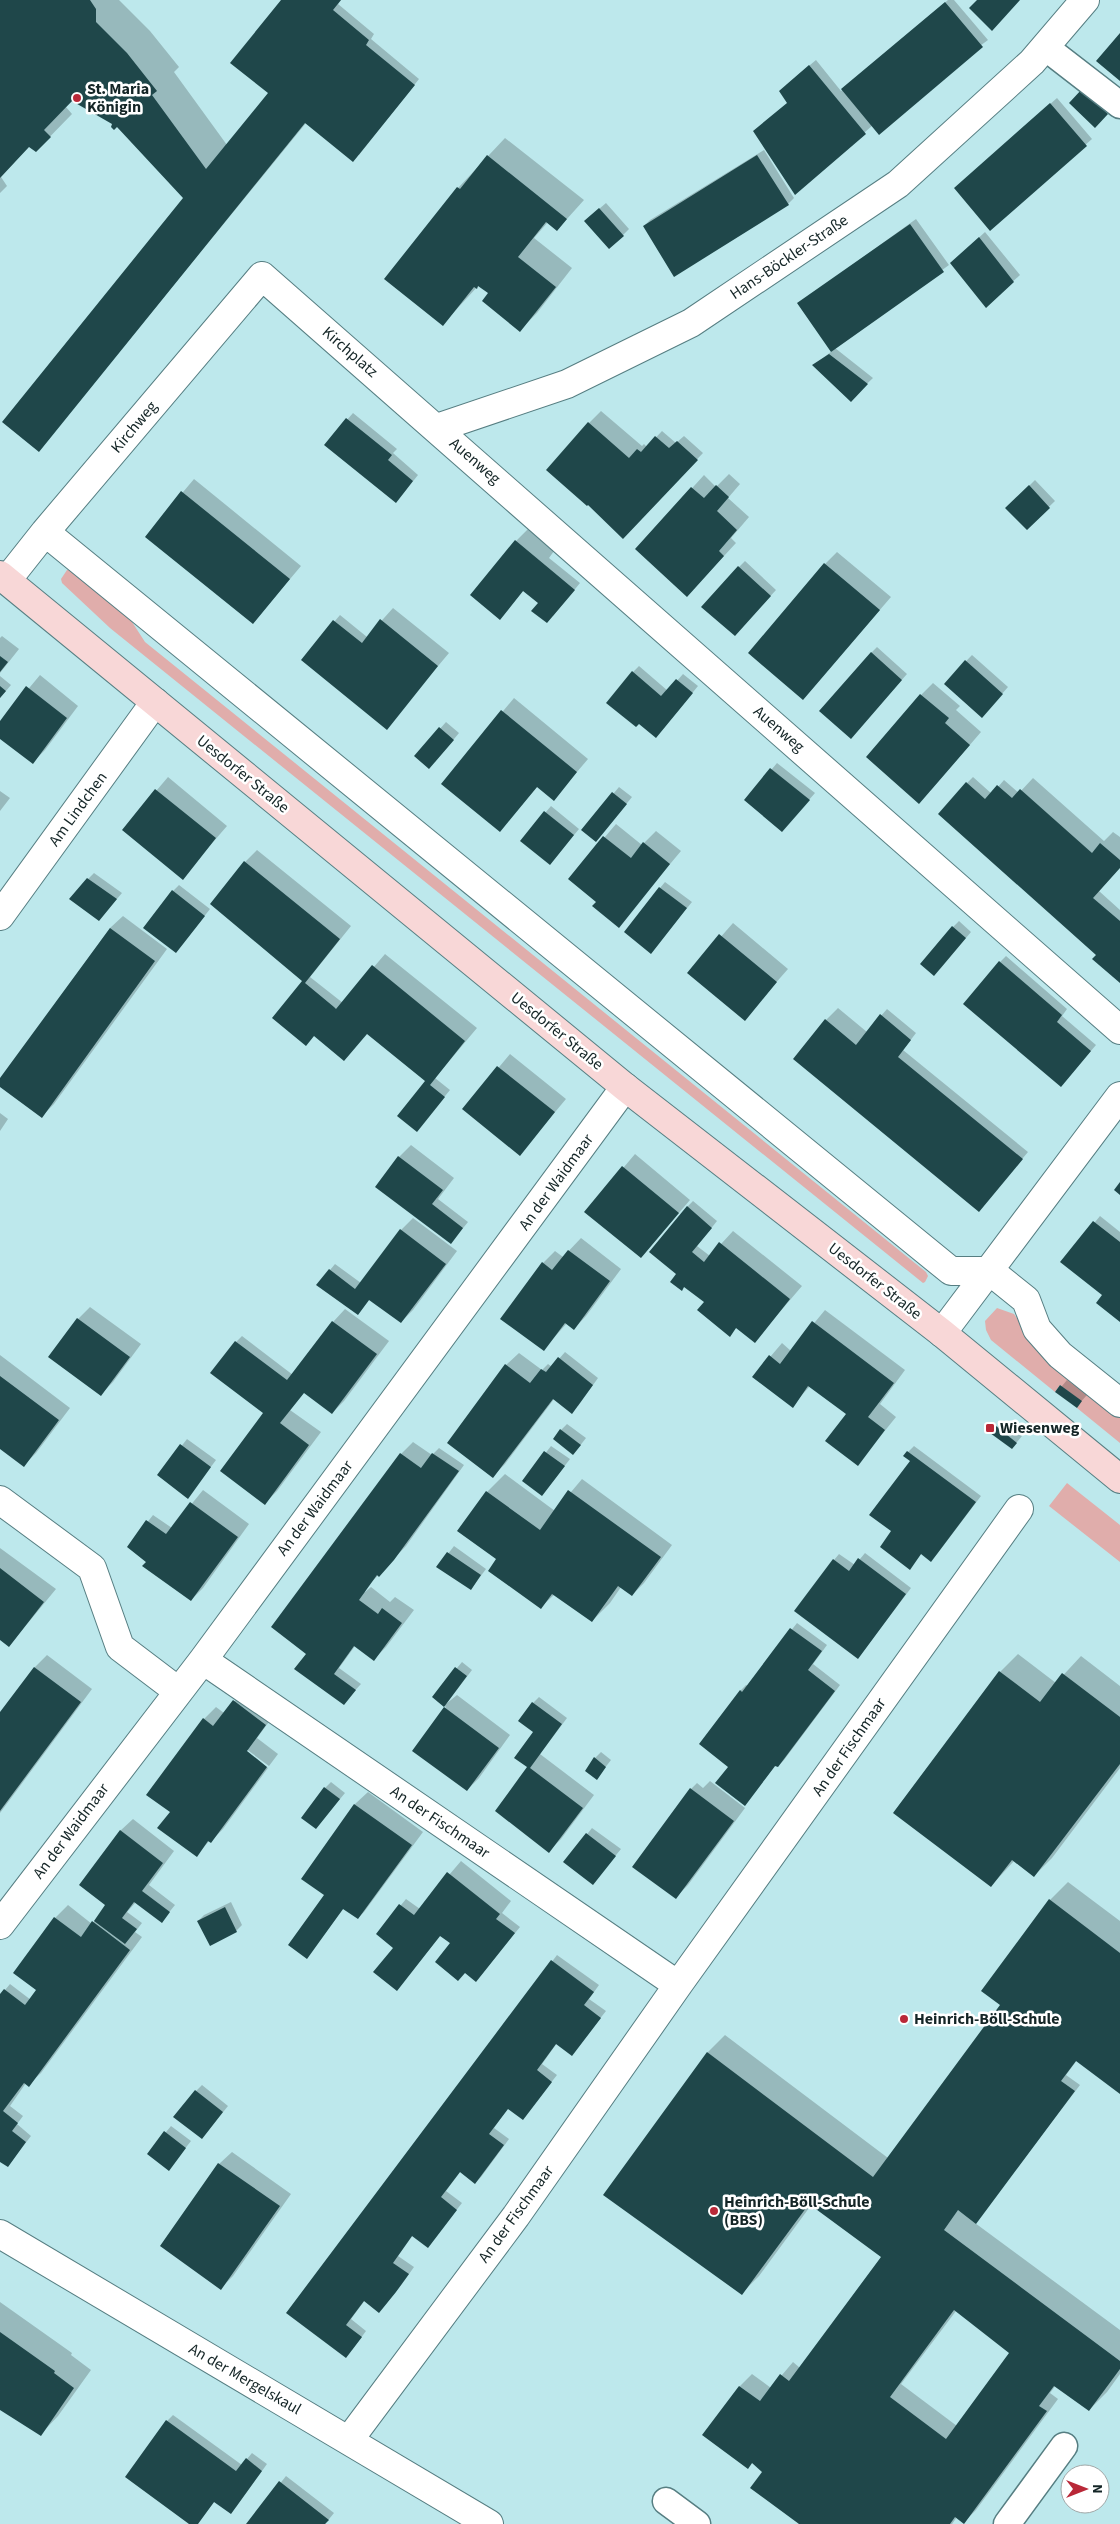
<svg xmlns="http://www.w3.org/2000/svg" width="1120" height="2524" font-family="'Source Sans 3',sans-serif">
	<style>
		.green { fill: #e0adab }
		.shadow { fill: #0003; fill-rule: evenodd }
		.building { fill: #1f474a; fill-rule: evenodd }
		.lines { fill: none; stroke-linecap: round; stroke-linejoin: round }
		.lane-casing { stroke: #567e82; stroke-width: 29 }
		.street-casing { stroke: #567e82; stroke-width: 30 }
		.secondary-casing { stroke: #567e82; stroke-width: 30 }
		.lane { stroke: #fff; stroke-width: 26 }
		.street { stroke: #fff; stroke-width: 28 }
		.secondary { stroke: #f8d7d7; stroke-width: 28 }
		.poi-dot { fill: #b92838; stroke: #fff; stroke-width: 2 }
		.labels { text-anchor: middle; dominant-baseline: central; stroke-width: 5; stroke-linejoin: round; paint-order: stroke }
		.poi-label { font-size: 16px; font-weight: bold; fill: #142526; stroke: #fff; text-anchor: start }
		.street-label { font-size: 16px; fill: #142526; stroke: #fff }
	</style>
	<rect width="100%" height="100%" fill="#bde8ec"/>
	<path class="green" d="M72 569 123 608 145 642 926 1272 928 1276 925 1282 923 1283 110 628 62 583 61 579 67 570Z
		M997 1308 1014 1314 1037 1347 1120 1415V1443L1077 1408 1081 1401 1060 1385 1055 1392 991 1340 986 1330 985 1321Z
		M1067 1483 1120 1525V1562L1049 1506Z"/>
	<path class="shadow" d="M0 0H119L150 31 179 67 174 72 227 145 269 93 282 0H341L338 4 374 34 371 39 419 79 359 155 306 123 39 450 189 192 114 124 73 100 66 107 72 114 36 151 29 146 1 177 7 186 0 193Z
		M948 0H954L988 40 873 125 796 193 786 85 816 60 841 91Z
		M1057 98 1092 139 990 229 961 183Z
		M505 138 584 200 557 230 548 222 534 238 572 268 537 313 520 330 489 293 479 285 443 324 458 188Z
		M764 150 794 198 788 204 644 226 650 220Z
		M606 203 629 229 623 235 592 215Z
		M916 219 949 265 835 348 873 378 850 400 814 365 832 351 798 304Z
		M985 232 1020 275 986 306 958 257Z
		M601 411 642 446 644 444 647 447 662 431 676 443 684 436 703 453 623 537 589 423Z
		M353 413 397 449 393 453 418 475 402 495 326 444Z
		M729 474 740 484 728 498 749 517 731 538 736 543 699 583 637 549 704 475 716 487Z
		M194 479 301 566 253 623 146 536Z
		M1035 480 1055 501 1027 528 1007 508Z
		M528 529 554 551 549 558 580 583 553 616 524 590 500 618 516 541Z
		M837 552 891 597 803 699 825 564Z
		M745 561 776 590 741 628 739 567Z
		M393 608 449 653 386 728 302 660 340 615 367 637Z
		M2 636 19 649 0 673V638Z
		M877 647 907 674 856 732 871 653Z
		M972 655 1008 687 988 710 945 683Z
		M639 666 668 691 683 674 698 686 662 730 633 672Z
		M40 675 78 706 45 750 33 762 0 737V723Z
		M0 676 11 685 0 698Z
		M933 683 960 706 956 710 981 732 931 790 921 695Z
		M514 698 588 759 554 799 538 786 500 830 443 783Z
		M446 722 459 733 435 762 416 756Z
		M777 763 815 793 788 824 746 800Z
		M168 777 227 826 182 878 123 830Z
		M973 777 992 794 1004 780 1019 793 1033 778 1104 841 1113 832 1120 837V867L1099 891 1120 910V982L1102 950 967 783Z
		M619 787 632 797 602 834 583 830Z
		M0 791 10 798 0 811Z
		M551 806 579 829 556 857 522 840Z
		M616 824 642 845 656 831 681 851 618 926 597 902 569 879Z
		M257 850 351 926 310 977 343 1003 385 954 477 1028 435 1078 450 1090 422 1124 427 1081 367 1032 315 1035 304 981 245 862Z
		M94 873 122 893 99 920 88 879Z
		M665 882 692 902 651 952 660 888Z
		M179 885 210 909 176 952 173 891Z
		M123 916 167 949 54 1104 42 1116 0 1086V1080L110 928Z
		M959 921 971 932 940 969 953 927Z
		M733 923 788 969 744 1019 689 973Z
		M1006 956 1067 1009 1062 1016 1096 1045 1067 1079 1000 962Z
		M838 1008 867 1032 887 1009 916 1033 903 1050 1028 1152 979 1210 826 1020Z
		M510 1054 566 1099 520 1154 464 1109Z
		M0 1113 8 1119 0 1131Z
		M411 1145 454 1178 438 1199 468 1222 451 1243 399 1157Z
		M635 1154 690 1200 641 1257 586 1212Z
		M693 1201 717 1221 697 1246 710 1256 733 1231 802 1286 755 1341 737 1327 729 1335 706 1302 685 1286 681 1290 678 1274 687 1207Z
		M1100 1216 1120 1232V1320L1104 1295 1062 1262Z
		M413 1218 457 1251 413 1310 401 1322 370 1299 358 1314 330 1270 335 1264 361 1283 401 1230Z
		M581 1238 621 1269 586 1316 574 1329 567 1323 544 1349 543 1263 555 1251 563 1257Z
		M90 1307 141 1344 113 1382 101 1394 78 1319Z
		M345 1309 389 1341 344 1401 332 1413 304 1392 290 1410 321 1432 277 1491 265 1503V1411L236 1342 242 1336 293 1375 333 1322Z
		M825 1310 905 1370 880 1404 896 1417 858 1464 848 1414 810 1386 792 1406 753 1377 782 1343 791 1351Z
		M565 1352 598 1378 578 1406 554 1399 505 1464 492 1477 449 1443 506 1365 519 1353 542 1370 548 1364 552 1367Z
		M0 1355 70 1408 36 1453 24 1465 0 1447Z
		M1067 1380 1087 1395 1077 1406 1057 1392Z
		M1003 1421 1022 1436 1012 1448 997 1427Z
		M567 1424 586 1438 579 1447 561 1430Z
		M187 1439 216 1460 193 1491 159 1475Z
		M413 1442 432 1455 439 1448 464 1465 406 1546 365 1589V1592L371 1587 390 1602 395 1597 414 1610 386 1647 374 1659 355 1646 339 1668 361 1684 349 1697 308 1654 349 1524 401 1454Z
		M551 1446 570 1459 542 1495 524 1481Z
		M914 1446 981 1496 937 1554 931 1560 922 1553 910 1568 893 1531 912 1460 905 1455Z
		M505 1474 555 1511 582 1479 672 1545 644 1583 632 1595 621 1587 610 1603 592 1621 555 1594 541 1607 498 1559 487 1492Z
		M203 1490 249 1524 203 1588 191 1600 128 1547 153 1515 172 1528Z
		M454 1546 486 1569 471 1589 438 1567Z
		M0 1548 56 1589 9 1646 0 1639Z
		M865 1553 911 1588 858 1658 834 1560 839 1554 855 1565Z
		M797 1623 827 1645 813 1664 840 1685 784 1760 778 1766 776 1765 745 1804 730 1766 740 1691 746 1685 748 1686Z
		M1018 1654 1056 1683 1081 1656 1120 1686V1768L1052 1858 1034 1876 1014 1861 991 1886 894 1812 1000 1672Z
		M47 1655 92 1689 0 1813V1714L35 1667Z
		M462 1662 472 1670 446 1704 457 1695 510 1735 479 1778 467 1790 413 1751 446 1707 433 1697Z
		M240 1695 271 1719 257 1738 278 1754 269 1766 215 1726 214 1728 268 1768 223 1829 211 1841 210 1840 197 1855 171 1812 204 1719 216 1707 224 1713Z
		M539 1697 567 1718 540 1754 594 1795 561 1839 549 1851 529 1766 535 1732 533 1703Z
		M601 1752 611 1760 597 1778 595 1758Z
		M710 1781 745 1808 688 1885 676 1897 691 1789 697 1783 703 1788Z
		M331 1782 345 1793 316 1828 325 1788Z
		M368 1792 423 1832 364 1912 358 1918 344 1908 307 1957 325 1895V1848L355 1804Z
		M133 1819 174 1851 149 1885 175 1905 162 1921 136 1902 127 1912 142 1923 135 1932 142 1937 41 2073 28 2085 26 2083 10 2106 23 2116 17 2124 31 2136 8 2166 0 2160V1996L10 1984 31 2000 38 1990 15 1973 55 1918 68 1905 92 1924 107 1905 120 1831Z
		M592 1828 621 1849 593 1883 565 1862Z
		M461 1861 511 1901 502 1913 520 1927 482 1974 441 1935 402 1983 395 1947 378 1933 406 1899 420 1909Z
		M1068 1882 1120 1921V2092L1077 2060 1066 2075 1080 2085 975 2223 1120 2330V2374L1107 2392 1089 2410 1056 2385 1050 2393 1058 2399 976 2510 964 2522 957 2517 952 2524H801L764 2471 753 2462 748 2468 703 2435 740 2386 752 2374 771 2388 793 2362 800 2368 882 2256 812 2204 759 2276 742 2293 708 2052 725 2035 888 2158 1002 2004 1050 1900ZM956 2311 1011 2352 957 2426 901 2384Z
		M231 1902 242 1925 236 1931 198 1921 204 1915Z
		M557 1955 599 1985 589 1999 606 2011 572 2054 557 2043 542 2064 557 2075 523 2118 508 2108 494 2128 509 2139 481 2177 475 2183 460 2172 446 2191 462 2203 428 2246 413 2235 398 2256 414 2267 402 2284 379 2312 365 2300 351 2319 366 2331 352 2350 288 2313Z
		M202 2085 228 2106 202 2138 196 2091Z
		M171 2126 191 2141 169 2169 148 2154Z
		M232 2152 291 2194 233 2276 221 2288 161 2246 219 2164Z
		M0 2302 72 2353 71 2355 91 2370 58 2416 41 2434 0 2408Z
		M173 2415 242 2465 252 2453 267 2464 236 2507 215 2501 197 2524H191L167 2421Z
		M286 2476 334 2513 325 2524H248Z"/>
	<path class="building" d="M0 0H90L96 9V22L127 53 157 91 152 95 206 169 268 93 230 63 281 0H341L333 10 369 40 366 45 415 85 353 162 305 123 39 452 2 422 183 198 117 127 114 130 111 127 112 124 72 101 44 130 51 137 36 152 29 147 0 178Z
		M977 0H1020L992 31 969 8Z
		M945 2 983 47 879 135 841 89Z
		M1120 33V81L1096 61Z
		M809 65 866 134 795 195 753 131 787 103 779 91Z
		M1082 89 1108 114 1095 128 1069 103Z
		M1050 103 1087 146 990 231 954 188Z
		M487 155 567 219 557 231 546 222 518 257 556 287 520 332 482 301 488 293 478 286 477 289 474 287 443 326 384 279 457 187 460 189Z
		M757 155 789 205 674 277 643 226Z
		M599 208 624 236 609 249 584 221Z
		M910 224 944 272 831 352 797 303Z
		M979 237 1014 282 986 308 950 263Z
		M829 354 868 384 851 402 812 365Z
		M346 418 392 455 388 460 413 481 396 503 324 445Z
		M588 422 629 458 637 449 641 452 655 436 669 448 677 441 698 460 623 539 588 505 587 506 546 470Z
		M716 485 729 497 717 511 737 530 719 551 724 556 687 597 635 549 691 487 704 498Z
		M1029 485 1050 508 1027 530 1005 508Z
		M181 491 290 579 253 624 145 537Z
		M515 540 575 590 547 623 531 611 538 603 523 591 500 620 470 595Z
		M824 563 880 610 803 700 748 653Z
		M738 566 771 596 735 636 701 607Z
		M380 619 438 666 387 730 301 660 333 620 362 643Z
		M871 652 902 680 851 739 819 711Z
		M0 656 8 662 0 672Z
		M965 660 1003 694 982 718 944 684Z
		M632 671 661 696 676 679 693 693 656 738 639 724 636 727 606 703Z
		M0 686 6 691 0 698Z
		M26 686 67 718 33 764 0 739V721Z
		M920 694 949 718 945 723 970 745 919 804 866 757Z
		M501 710 577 772 554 801 537 787 500 832 441 784Z
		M439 727 454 740 429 769 414 756Z
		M770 768 810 800 782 832 744 800Z
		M966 782 985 799 997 785 1012 798 1020 789 1092 853 1100 843 1120 860V868L1093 898 1120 921V983L1092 959 1096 955 938 814Z
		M155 789 216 838 183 880 122 830Z
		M612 792 627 804 596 842 581 830Z
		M544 811 574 835 550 865 520 841Z
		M603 836 631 858 643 842 670 864 619 928 592 906 596 902 568 879Z
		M244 861 340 939 305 983 334 1007 336 1009 372 965 465 1041 430 1085 445 1097 417 1132 397 1116 425 1081 367 1034 344 1061 314 1036 306 1046 272 1018 302 981 210 904Z
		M87 878 117 899 99 921 69 899Z
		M659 887 687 908 651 954 624 932Z
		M172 890 205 916 176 953 143 928Z
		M952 926 966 938 934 976 920 964Z
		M110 928 155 961 42 1118 0 1087V1078Z
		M719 934 777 982 745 1021 687 973Z
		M999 961 1062 1015 1057 1022 1091 1051 1061 1087 963 1004Z
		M880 1014 911 1040 898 1057 1023 1159 979 1212 793 1059 825 1019 856 1045Z
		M497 1066 555 1112 520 1156 462 1109Z
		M398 1156 443 1190 432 1204 463 1228 451 1244 375 1187Z
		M622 1166 679 1213 641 1258 584 1212Z
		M1120 1182V1195L1114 1190Z
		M687 1206 712 1228 692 1252 704 1262 719 1242 790 1299 755 1343 736 1328 730 1337 697 1310 704 1302 684 1287 682 1291 670 1282 676 1274 649 1252Z
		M1093 1221 1120 1242V1322L1096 1303 1102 1295 1060 1262Z
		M400 1229 446 1264 401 1323 369 1300 358 1315 316 1285 329 1269 355 1289Z
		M568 1250 610 1281 574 1330 565 1323 544 1351 500 1319 542 1262 552 1270Z
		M77 1318 130 1357 101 1396 48 1357Z
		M332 1321 377 1354 332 1414 304 1393 280 1423 309 1445 265 1505 220 1471 263 1413 210 1373 235 1341 287 1380Z
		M812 1321 894 1383 868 1417 885 1430 858 1466 825 1441 846 1414 808 1386 793 1408 752 1377 769 1355 780 1364Z
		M558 1357 593 1385 572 1414 553 1399 493 1478 447 1443 505 1364 530 1383 541 1369 546 1372Z
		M0 1376 59 1420 24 1467 0 1449Z
		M1060 1385 1082 1401 1077 1408 1055 1392Z
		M996 1426 1017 1443 1012 1449 990 1433Z
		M560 1429 581 1445 573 1455 553 1439Z
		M180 1444 211 1467 188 1499 157 1475Z
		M544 1451 565 1466 542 1496 522 1481Z
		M907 1451 976 1502 931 1562 921 1554 910 1570 880 1547 891 1531 869 1515 910 1461 903 1456Z
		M400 1453 421 1468 432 1453 459 1471 394 1560 379 1577 377 1575 359 1600 378 1614 382 1608 402 1623 374 1661 354 1646 334 1674 356 1690 344 1705 294 1669 306 1654 271 1627Z
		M568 1490 661 1557 632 1596 618 1586 592 1622 552 1594 541 1609 488 1571 496 1559 457 1531 486 1491 540 1530Z
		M190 1502 238 1537 191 1601 142 1566 146 1562 127 1547 146 1520 166 1534Z
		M447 1552 481 1575 471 1590 436 1567Z
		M858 1558 906 1594 858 1659 794 1611 833 1559 849 1571Z
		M0 1568 44 1602 9 1647 0 1640Z
		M790 1628 822 1651 808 1670 835 1691 778 1767 775 1766 745 1806 715 1783 728 1767 699 1744 740 1690 742 1692Z
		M34 1667 81 1702 0 1811V1712Z
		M455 1667 467 1676 444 1707 432 1697Z
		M999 1671 1040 1702 1062 1673 1120 1717V1764L1034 1877 1012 1860 991 1887 893 1813Z
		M233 1700 266 1725 247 1751 267 1767 211 1843 208 1841 197 1857 157 1828 170 1812 146 1795 203 1718 213 1726Z
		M532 1702 562 1724 530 1768 583 1808 549 1853 495 1811 527 1767 514 1758 533 1732 518 1721Z
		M444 1707 499 1748 467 1791 412 1751Z
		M594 1757 606 1767 597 1780 585 1771Z
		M324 1787 340 1799 316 1829 301 1818Z
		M690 1788 734 1821 676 1899 632 1867Z
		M354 1804 412 1845 358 1919 343 1909 307 1959 288 1945 324 1895 301 1879Z
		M120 1830 163 1863 142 1891 170 1912 162 1923 134 1902 122 1918 137 1929 125 1944 94 1921 105 1905 79 1885Z
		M586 1833 616 1856 593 1885 563 1862Z
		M447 1872 500 1914 496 1919 515 1933 476 1982 465 1973 458 1981 435 1962 450 1943 440 1936 397 1991 373 1972 393 1948 376 1934 399 1904 414 1915Z
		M1049 1899 1120 1953V2094L1076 2061 1061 2081 1075 2091 976 2224 958 2210 944 2230 1120 2361V2369L1089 2411 1054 2386 1039 2406 1047 2411 964 2524 955 2517 950 2524H799L750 2488 762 2472 752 2463 748 2469 702 2435 739 2386 760 2401 780 2374 789 2381 881 2257 809 2204 742 2295 603 2195 707 2052 873 2177 1000 2005 981 1991ZM954 2310 1009 2353 946 2439 890 2397Z
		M225 1907 237 1932 210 1946 197 1921Z
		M54 1917 81 1937 92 1921 130 1950 29 2087 24 2083 3 2111 18 2123 12 2131 26 2142 8 2167 0 2162V1994L4 1989 25 2005 36 1990 13 1973Z
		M551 1960 594 1992 584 2005 601 2018 572 2056 556 2044 537 2070 552 2082 523 2120 508 2109 489 2134 504 2145 475 2184 460 2172 441 2197 457 2210 428 2248 412 2236 393 2263 409 2274 396 2292 379 2313 364 2301 346 2325 362 2337 346 2358 286 2313Z
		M195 2090 223 2112 202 2139 173 2117Z
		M164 2131 186 2148 169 2171 147 2154Z
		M218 2163 280 2206 221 2290 160 2246Z
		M0 2332 55 2371 54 2373 74 2388 41 2436 0 2410Z
		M166 2420 236 2471 246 2458 262 2471 231 2514 214 2502 198 2524H189L125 2477Z
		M279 2481 329 2520 325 2524H246Z"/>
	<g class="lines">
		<g class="lane-casing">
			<path id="lane" d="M1045 47 1120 105
				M666 2501 697 2524
				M1007 2524 1064 2446"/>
		</g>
		<g class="street-casing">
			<path id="street" d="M437 428 567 384 691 323 898 184 1032 62 1085 0
				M45 532 951 1271H990L1026 1300 1037 1329 1060 1355 1120 1403
				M7 580 45 532 262 276 1120 1030
				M0 916 155 702
				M942 1333 1120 1096
				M0 1500 92 1568 120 1647 178 1691
				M203 1660 678 1985
				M0 1925 203 1660 625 1087
				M0 2234 489 2524
				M349 2440 516 2216 678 1985 1019 1509"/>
		</g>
		<g class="secondary-casing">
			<path id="secondary" d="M0 575 625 1087 942 1333 1120 1479"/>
		</g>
		<use href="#lane" class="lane"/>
		<use href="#street" class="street"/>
		<use href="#secondary" class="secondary"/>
	</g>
	<g class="poi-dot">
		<circle cx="77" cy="98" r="5"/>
		<rect x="985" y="1423" width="10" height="10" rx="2.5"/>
		<circle cx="904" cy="2019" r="5"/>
		<circle cx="714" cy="2211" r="5"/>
	</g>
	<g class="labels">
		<g class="poi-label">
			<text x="87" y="89">St. Maria<tspan x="87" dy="18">Königin</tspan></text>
			<text x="1000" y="1428">Wiesenweg</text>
			<text x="914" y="2019">Heinrich-Böll-Schule</text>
			<text x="724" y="2202">Heinrich-Böll-Schule<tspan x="724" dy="18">(BBS)</tspan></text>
		</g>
		<g class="street-label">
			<text transform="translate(789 257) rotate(-34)">Hans-Böckler-Straße</text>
			<text transform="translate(350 352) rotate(41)">Kirchplatz</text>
			<text transform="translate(134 427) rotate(-50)">Kirchweg</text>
			<text transform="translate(475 461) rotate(41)">Auenweg</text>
			<text transform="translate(779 729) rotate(41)">Auenweg</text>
			<text transform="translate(243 774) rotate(39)">Uesdorfer Straße</text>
			<text transform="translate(78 809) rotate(-54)">Am Lindchen</text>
			<text transform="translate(557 1031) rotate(39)">Uesdorfer Straße</text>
			<text transform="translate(556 1182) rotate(-54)">An der Waidmaar</text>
			<text transform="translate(875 1281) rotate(38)">Uesdorfer Straße</text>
			<text transform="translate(315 1508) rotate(-53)">An der Waidmaar</text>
			<text transform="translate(849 1747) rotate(-55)">An der Fischmaar</text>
			<text transform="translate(440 1822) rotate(34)">An der Fischmaar</text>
			<text transform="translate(71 1831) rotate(-53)">An der Waidmaar</text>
			<text transform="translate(516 2214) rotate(-54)">An der Fischmaar</text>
			<text transform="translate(245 2379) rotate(30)">An der Mergelskaul</text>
		</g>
	</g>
	<g transform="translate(1085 2489) rotate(90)"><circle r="24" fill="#ffffff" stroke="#a1a8a8"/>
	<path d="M0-4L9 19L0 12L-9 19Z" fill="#b92838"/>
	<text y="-8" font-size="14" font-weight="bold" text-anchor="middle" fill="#142526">N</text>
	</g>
</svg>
